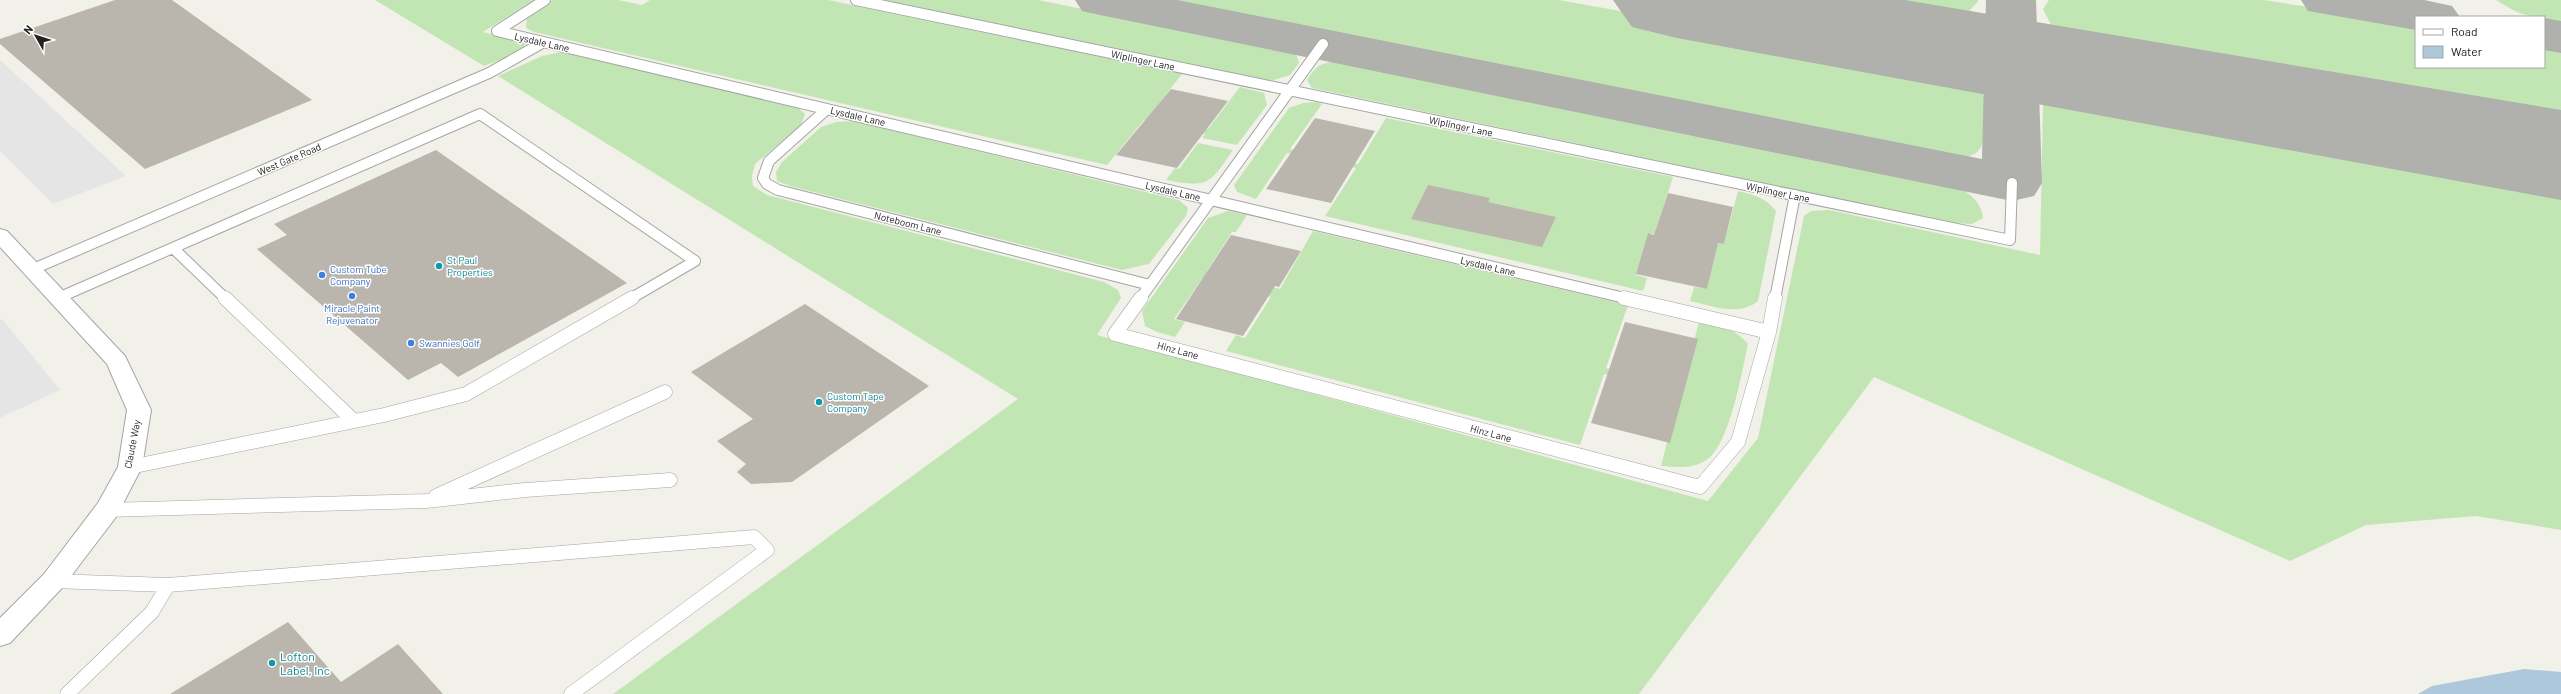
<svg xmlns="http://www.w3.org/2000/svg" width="2561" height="694" font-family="Barlow,sans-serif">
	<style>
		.grass { fill: #c2e6b3 }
		.parking { fill: #e5e5e5 }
		.water { fill: #adc7db }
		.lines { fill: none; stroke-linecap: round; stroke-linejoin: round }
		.taxiway { fill: #b0b0ac; fill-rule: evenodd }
		.runway { fill: #b0b0ac; fill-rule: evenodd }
		.building { fill: #bab6ae }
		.service-far1-casing { stroke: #a5a5a5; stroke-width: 12 }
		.service-casing { stroke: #a5a5a5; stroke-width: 15 }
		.minor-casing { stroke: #a5a5a5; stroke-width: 2 }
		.service-far1 { stroke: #fff; stroke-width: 10 }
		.service { stroke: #fff; stroke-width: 14 }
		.minor { fill: #fff; fill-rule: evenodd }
		.culture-dot { fill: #0f9aa8; stroke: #fff; stroke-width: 1.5 }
		.shop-dot { fill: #3f7fe0; stroke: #fff; stroke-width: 1.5 }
		.labels { text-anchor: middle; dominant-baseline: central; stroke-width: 3; stroke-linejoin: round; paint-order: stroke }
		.street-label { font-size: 10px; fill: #212121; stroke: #fff }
		.culture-label { font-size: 10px; fill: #0d838f; stroke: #fff; text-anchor: start }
		.shop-label { font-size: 10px; fill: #366cbe; stroke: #fff; text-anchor: start }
		.near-culture-label { font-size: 12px; fill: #0d838f; stroke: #fff; text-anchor: start }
	</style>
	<rect width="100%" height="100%" fill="#f1f0e9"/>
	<path class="grass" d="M375 0H534L483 32 525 43 524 48 515 54 484 66Z
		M553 0H618L642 5 650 0H828L1182 74 1149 116 1208 129 1240 87 1264 93 1267 105 1237 145 1202 138 1205 134 1144 120 1107 165 534 32 526 28 527 16Z
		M882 0H1038L1287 50 1297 56 1299 63 1290 75 1271 81Z
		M1140 0H1559L1932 67C1946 71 1964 74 1976 83 1990 92 1990 144 1976 153 1965 160 1951 157 1939 157Z
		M1800 0H1979L1957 25 1950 26Z
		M2049 0H2264L2416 24V67H2544V44L2561 47V131L2074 47C2057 39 2051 25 2043 9Z
		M2496 0H2561V27L2544 23V17C2523 17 2514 11 2496 0Z
		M561 52 798 108 805 114 801 125 755 164 752 176 753 186 767 195 1104 282 1118 290 1121 298 1097 335 1708 501 1758 438 1804 216 1811 211 1829 210 2040 255 2043 105 2049 97 2067 95 2095 96 2561 180V530L2476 516 2366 525 2290 561 1874 377 1639 694H613L1018 399 498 76 542 56Z
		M1342 61 1931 179C1954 185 1980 192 1983 218L1972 224 1954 223 1312 88 1307 80C1318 63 1321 63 1342 61Z
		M1317 102 1322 104 1290 149 1358 164 1386 118 1673 177 1656 229 1724 244 1738 191C1754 195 1765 197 1776 211L1758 301C1738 317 1713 306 1690 301L1694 287 1707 289 1716 248 1648 233 1636 275 1647 278 1643 291 1325 216 1356 168 1287 153 1256 199 1237 192 1234 185 1289 108 1303 103Z
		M853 121 1179 200 1188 208 1186 216 1149 264 1122 270 790 186 777 181 776 172 782 162 821 127 836 122Z
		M1198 143 1233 150C1209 185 1208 188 1166 180L1175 168 1179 169Z
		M1228 211 1247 215 1236 232H1232L1207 271 1280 289 1313 231 1628 305 1606 368 1682 386 1699 322C1718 326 1735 328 1748 344 1742 371 1729 451 1703 462 1689 469 1676 467 1661 466L1680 393 1604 374 1580 445 1226 351 1236 335 1245 338 1271 297 1202 279 1174 319 1185 322 1175 337 1157 332 1145 326 1142 311 1208 218Z"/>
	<path class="parking" d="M0 60 126 176 53 204 0 151Z
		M2 319 60 390 0 418V320Z"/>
	<path class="water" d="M2524 669 2561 672V694H2418L2432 686Z"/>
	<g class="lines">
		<path class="taxiway" d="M1075 0H1177L1982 159 1986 0H2036L2042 183 2034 196 2012 201 1100 15 1082 11Z
			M2301 0H2424L2452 6 2460 17H2416V30L2308 11Z
			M2544 18 2561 21V53L2544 50Z"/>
		<path class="runway" d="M1613 0H1905L2561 110V200L1677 38 1632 27Z"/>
	</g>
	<path class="building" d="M115 0H172L312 100 145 169 0 44V39Z
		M1171 89 1228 101 1177 168 1116 155Z
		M1315 118 1375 131 1331 203 1266 189Z
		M436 150 627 283 458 377 441 363 408 380 257 249 287 235 274 224Z
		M1428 185 1490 198 1488 202 1556 217 1542 247 1411 219Z
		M1668 193 1733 207 1724 244 1718 243 1707 289 1636 274 1648 233 1654 235Z
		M1231 235 1301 251 1279 287 1275 286 1243 336 1176 319Z
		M805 304 929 386 792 482 751 484 737 472 746 464 717 441 753 419 691 372Z
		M1625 322 1698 339 1670 443 1591 423Z
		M288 622 341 682 398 644 443 694H170Z"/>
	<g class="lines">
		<g class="service-far1-casing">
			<path id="service-far1" d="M545 0 497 31 1629 299
				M856 0 2010 240 2012 183
				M827 109 769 161 763 178 767 184 778 190 1150 285
				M173 248 226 299
				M31 270 489 73 544 42
				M58 298 480 114 695 261 630 299
				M1140 299 1323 44
				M1775 299 1795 195"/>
		</g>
		<g class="service-casing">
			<path id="service" d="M225 298 354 421
				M1141 298 1115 334 1700 487 1738 442 1769 332
				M1624 298 1769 332 1775 298
				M130 467 384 415 466 394 632 298
				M436 496 665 392
				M107 510 426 501 525 490 670 480
				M53 581 168 585 152 612 67 694
				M168 585 754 537 767 550 571 694"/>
		</g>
		<g class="minor-casing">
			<path id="minor" d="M0 229 7 231 125 356 151 410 142 467 116 517 62 588 10 643 0 646V618L44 574 98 503 118 467 127 410 107 364 0 247Z"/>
		</g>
		<use href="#service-far1" class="service-far1"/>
		<use href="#service" class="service"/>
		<use href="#minor" class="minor"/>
	</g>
	<g class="culture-dot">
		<circle cx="439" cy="266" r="4"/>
		<circle cx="819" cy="402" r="4"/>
		<circle cx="272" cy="663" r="4"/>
	</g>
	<g class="shop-dot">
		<circle cx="322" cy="275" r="4"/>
		<circle cx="352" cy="296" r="4"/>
		<circle cx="411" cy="343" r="4"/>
	</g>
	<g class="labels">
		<g class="street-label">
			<text transform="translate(542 42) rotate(13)">Lysdale Lane</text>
			<text transform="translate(1143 60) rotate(12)">Wiplinger Lane</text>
			<text transform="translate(858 116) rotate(13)">Lysdale Lane</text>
			<text transform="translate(1461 126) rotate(12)">Wiplinger Lane</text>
			<text transform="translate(289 159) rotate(-23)">West Gate Road</text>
			<text transform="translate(1173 191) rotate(13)">Lysdale Lane</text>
			<text transform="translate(1778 192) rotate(12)">Wiplinger Lane</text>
			<text transform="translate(908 223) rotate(14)">Noteboom Lane</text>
			<text transform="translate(1488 266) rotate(13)">Lysdale Lane</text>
			<text transform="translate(1178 350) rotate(15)">Hinz Lane</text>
			<text transform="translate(1491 433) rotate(15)">Hinz Lane</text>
			<text transform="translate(132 444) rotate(-79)">Claude Way</text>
		</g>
		<g class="culture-label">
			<text x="447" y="260">St Paul<tspan x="447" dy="12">Properties</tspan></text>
			<text x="827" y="396">Custom Tape<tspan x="827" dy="12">Company</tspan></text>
		</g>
		<g class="shop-label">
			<text x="330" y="269">Custom Tube<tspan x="330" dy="12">Company</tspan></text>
			<text x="352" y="308" text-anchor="middle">Miracle Paint<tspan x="352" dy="12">Rejuvenator</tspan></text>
			<text x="419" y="343">Swannies Golf</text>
		</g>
		<g class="near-culture-label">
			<text x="280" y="656">Lofton<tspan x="280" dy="14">Label, Inc</tspan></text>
		</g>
	</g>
	<rect x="2415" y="16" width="130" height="52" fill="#ffffff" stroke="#a6a6a6"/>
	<rect x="2423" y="29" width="20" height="6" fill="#ffffff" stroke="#a6a6a6"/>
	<text x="2451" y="36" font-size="12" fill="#212121">Road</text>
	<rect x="2423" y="46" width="20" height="12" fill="#adc7db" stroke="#a6a6a6"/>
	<text x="2451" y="56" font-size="12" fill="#212121">Water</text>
	<g transform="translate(36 36) rotate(309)" stroke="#ffffff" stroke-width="3" paint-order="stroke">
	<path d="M0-3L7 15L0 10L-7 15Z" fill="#212121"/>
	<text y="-6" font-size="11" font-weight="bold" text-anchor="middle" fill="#212121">N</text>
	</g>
</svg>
